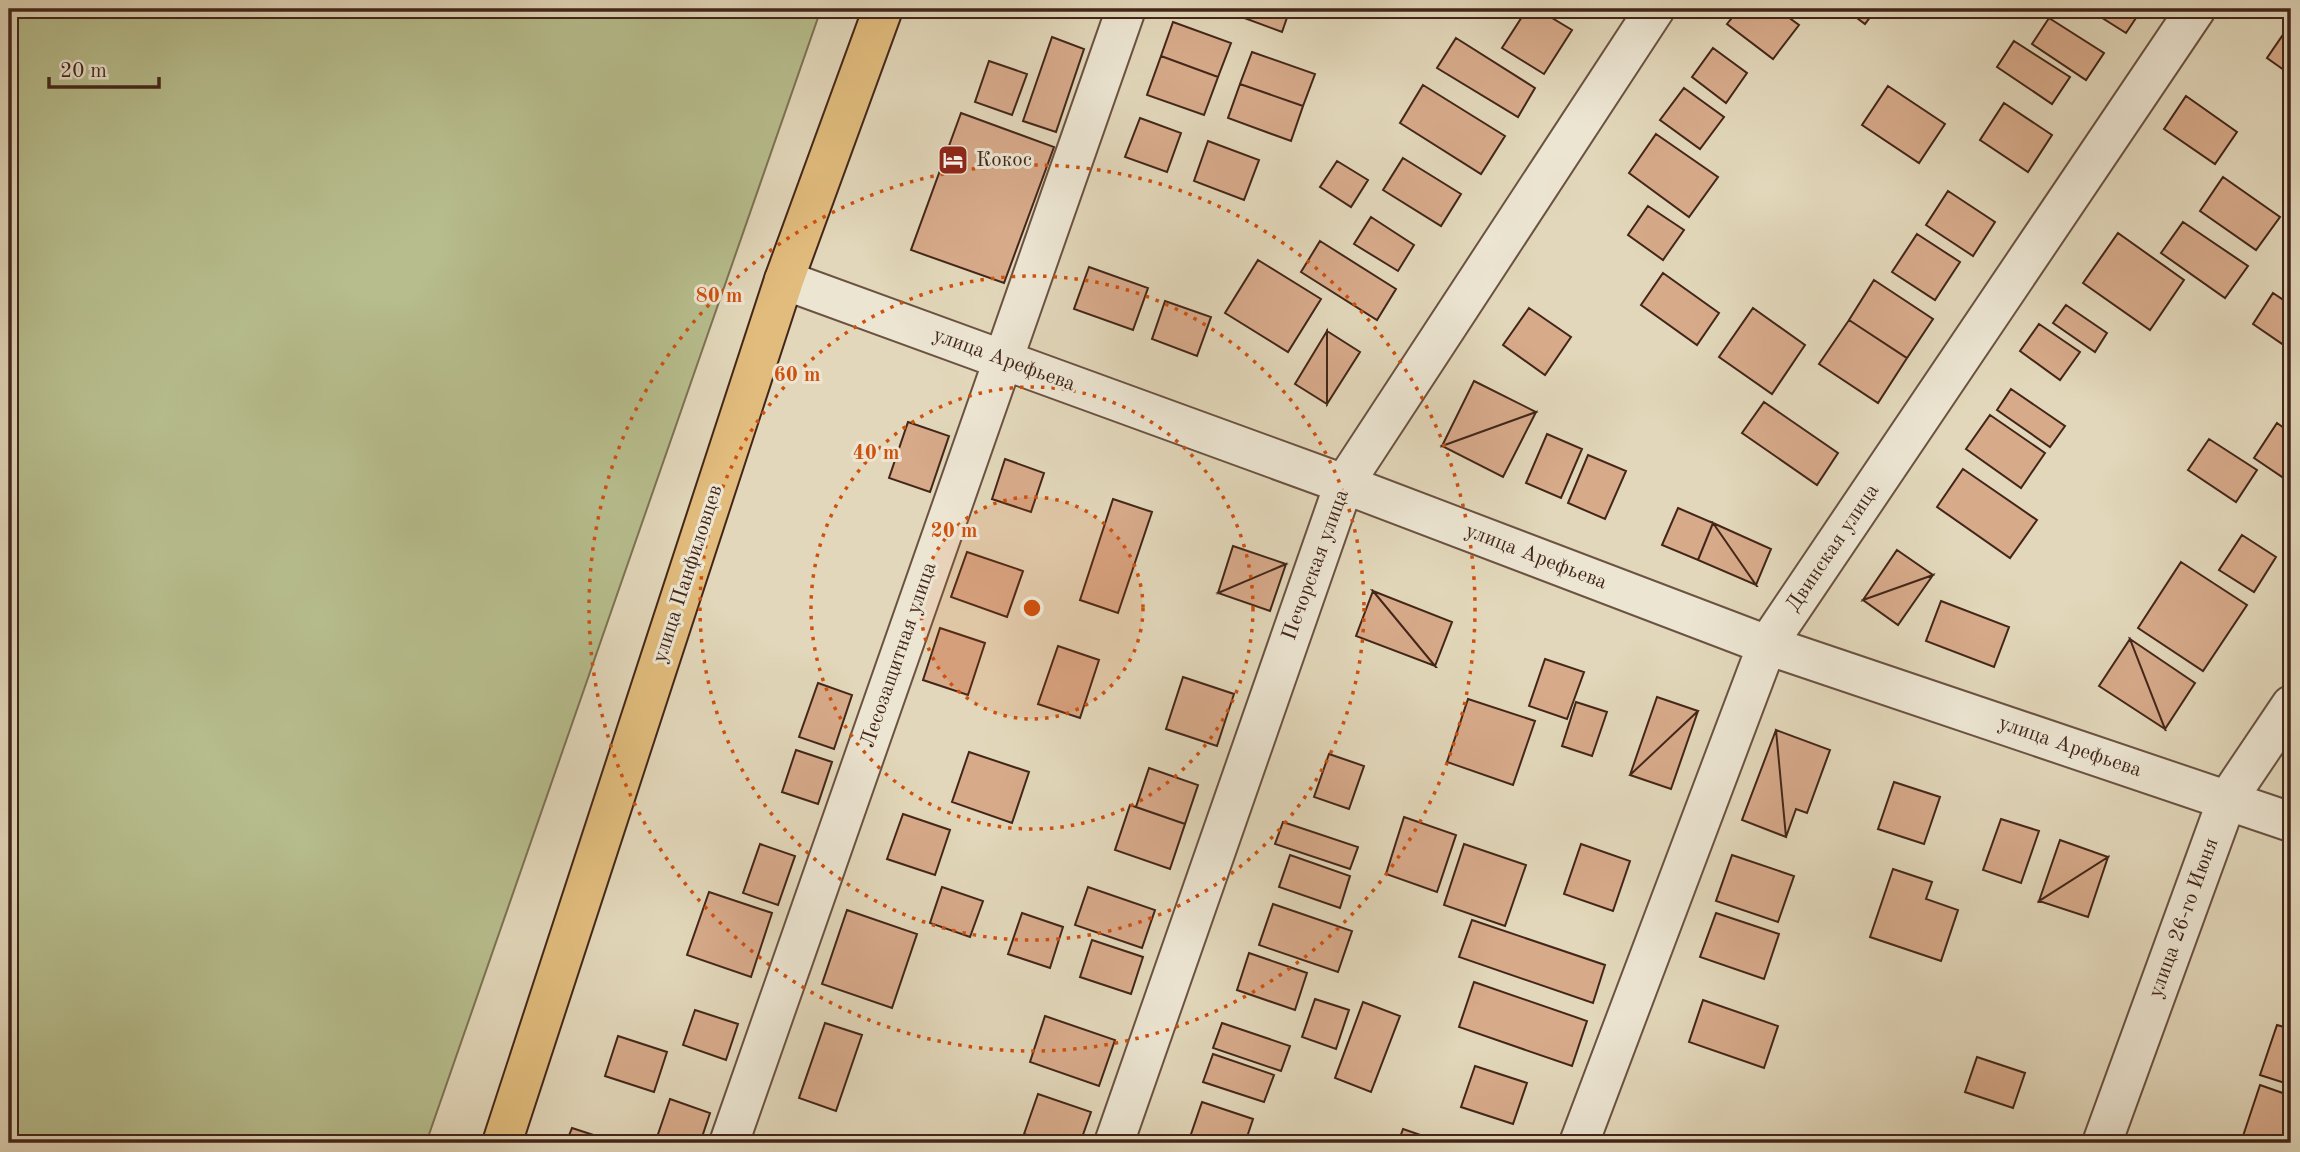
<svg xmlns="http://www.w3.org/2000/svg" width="2300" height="1152" font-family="'Old Standard TT',serif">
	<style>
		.green { fill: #b7bd8d; stroke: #7d7253; stroke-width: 2 }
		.building { fill: #d7aa8a; stroke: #432619; stroke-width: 2 }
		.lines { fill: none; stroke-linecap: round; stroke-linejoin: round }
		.minor-casing { stroke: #6b5241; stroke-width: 42 }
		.major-casing { stroke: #432619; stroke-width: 42 }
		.minor { stroke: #ece5d2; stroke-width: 38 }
		.major { stroke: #e1bc7d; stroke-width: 38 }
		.ring { fill: none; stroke: #cf510e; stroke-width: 3.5; stroke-dasharray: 3.5 7 }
		.labels { text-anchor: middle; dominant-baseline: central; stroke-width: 6; stroke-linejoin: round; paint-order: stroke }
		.poi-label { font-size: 21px; fill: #432619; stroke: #ece5d2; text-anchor: start }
		.street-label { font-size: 21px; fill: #432619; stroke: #ece5d2 }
		.centre { fill: #cf510e; stroke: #ece5d2; stroke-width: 3.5 }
		.ring-label { font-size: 21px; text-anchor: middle; font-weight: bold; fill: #cf510e; stroke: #ece5d2; stroke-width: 6; stroke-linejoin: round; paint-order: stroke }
	</style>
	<rect width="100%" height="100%" fill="#e2d7ba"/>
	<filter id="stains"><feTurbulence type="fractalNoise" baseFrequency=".00286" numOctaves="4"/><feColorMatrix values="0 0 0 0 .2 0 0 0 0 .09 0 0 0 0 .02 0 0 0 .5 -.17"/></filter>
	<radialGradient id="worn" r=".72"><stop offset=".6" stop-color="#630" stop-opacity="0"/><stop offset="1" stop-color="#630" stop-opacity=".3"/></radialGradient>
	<path class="green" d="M9 9H821L426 1143H9Z"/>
	<path class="building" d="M1220 9H1290L1282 32Z
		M1527 9H1537L1572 30 1544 74 1502 48Z
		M1739 9H1777L1799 25 1773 59 1727 24Z
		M1845 9H1876L1865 24Z
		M2088 9H2142L2126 33Z
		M2049 18 2104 53 2086 80 2032 44Z
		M1173 22 1231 43 1218 77 1161 56Z
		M2291 23V75L2267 58Z
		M1052 37 1084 49 1056 132 1023 121Z
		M1456 38 1535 88 1518 117 1437 68Z
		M2014 41 2070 77 2052 104 1997 67Z
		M1713 48 1747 73 1726 103 1692 77Z
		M1252 52 1315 74 1303 106 1240 84Z
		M1161 56 1218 77 1204 115 1147 95Z
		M989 61 1027 74 1012 115 975 102Z
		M1240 84 1303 106 1291 141 1228 118Z
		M1423 85 1505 136 1481 174 1400 123Z
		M1888 86 1945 124 1919 163 1862 125Z
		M1684 88 1724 117 1700 149 1660 120Z
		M2186 96 2237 132 2215 164 2164 129Z
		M2004 103 2052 135 2028 172 1980 140Z
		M961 113 1054 147 1004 283 911 250Z
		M1140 118 1181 133 1167 172 1125 157Z
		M1656 134 1718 177 1689 217 1629 173Z
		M1208 141 1259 160 1244 200 1194 181Z
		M1403 158 1461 194 1441 226 1383 190Z
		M1337 161 1368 180 1351 207 1320 187Z
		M2223 177 2280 217 2256 250 2200 211Z
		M1948 191 1995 222 1973 256 1926 225Z
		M1648 206 1684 230 1663 260 1628 235Z
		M1371 217 1414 245 1398 271 1354 244Z
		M2183 222 2248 266 2225 298 2161 253Z
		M2118 233 2184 280 2150 330 2083 283Z
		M1917 234 1960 262 1935 300 1892 272Z
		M1320 241 1396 289 1377 320 1301 272Z
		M1258 260 1321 299 1288 352 1225 313Z
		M1089 267 1148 288 1133 330 1074 309Z
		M1663 273 1719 313 1697 345 1641 305Z
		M1874 280 1933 319 1907 358 1849 320Z
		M2273 293 2291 305V350L2253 324Z
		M1165 301 1211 317 1197 356 1152 339Z
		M2066 305 2107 333 2095 352 2053 323Z
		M1529 308 1571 337 1545 375 1503 345Z
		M1753 308 1805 345 1772 394 1719 357Z
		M1849 320 1907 358 1878 403 1819 364Z
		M2039 324 2080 352 2060 380 2020 351Z
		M1327 331 1360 352 1327 404Z
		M1327 331V404L1295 384Z
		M1474 381 1536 412 1442 446Z
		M2011 389 2065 426 2050 447 1997 410Z
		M1764 402 1838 453 1817 485 1742 433Z
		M1536 412 1503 477 1442 446Z
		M1990 415 2045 453 2021 488 1966 449Z
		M908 422 949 436 930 492 889 478Z
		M2277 423 2291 433V483L2254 458Z
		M1547 434 1582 449 1561 498 1526 483Z
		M2209 439 2257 470 2236 502 2188 470Z
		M1588 455 1626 471 1605 519 1568 503Z
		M1005 459 1044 473 1031 512 992 499Z
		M1963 469 2037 520 2010 558 1937 507Z
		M1113 499 1152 512 1118 613 1080 600Z
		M1678 508 1713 523 1698 560 1662 545Z
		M1713 523 1771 549 1756 585Z
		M1713 523 1756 585 1698 560Z
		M2242 535 2276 557 2254 592 2219 570Z
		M1233 546 1286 564 1218 593Z
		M1897 550 1933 575 1863 600Z
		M967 552 1023 571 1007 617 951 597Z
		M2181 562 2247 605 2203 671 2138 628Z
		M1286 564 1270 611 1218 593Z
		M1933 575 1898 625 1863 600Z
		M1373 591 1435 666 1356 636Z
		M1373 591 1452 622 1435 666Z
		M1941 601 2009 627 1994 667 1926 641Z
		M940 628 985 643 968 695 923 680Z
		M2130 639 2195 683 2165 729Z
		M2130 639 2165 729 2099 686Z
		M1058 646 1099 660 1080 718 1038 704Z
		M1545 659 1584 672 1567 719 1529 706Z
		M1183 677 1234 694 1217 746 1166 729Z
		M818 683 852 695 834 749 799 737Z
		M1657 697 1698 711 1630 775Z
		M1468 699 1535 721 1513 785 1447 762Z
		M1576 702 1607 712 1592 756 1562 746Z
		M1698 711 1671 789 1630 775Z
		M1776 730 1786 837 1742 820Z
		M1776 730 1830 750 1807 813 1796 809 1786 837Z
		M796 750 832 762 818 804 782 792Z
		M969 752 1029 772 1012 823 952 802Z
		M1329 754 1364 766 1349 809 1314 797Z
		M1149 768 1198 785 1185 824 1136 807Z
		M1894 782 1940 797 1924 844 1878 829Z
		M1130 805 1185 824 1170 869 1115 850Z
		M903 814 950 830 935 875 887 859Z
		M1404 817 1456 835 1437 892 1386 874Z
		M2001 819 2039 831 2021 883 1983 870Z
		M1283 822 1358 847 1350 869 1275 844Z
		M2060 840 2108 857 2039 901Z
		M760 844 795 856 778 905 743 893Z
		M1464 844 1526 865 1505 926 1444 905Z
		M1581 844 1630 861 1613 911 1564 894Z
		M1290 855 1350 876 1340 908 1279 887Z
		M1732 855 1794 876 1778 922 1716 901Z
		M2108 857 2088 917 2039 901Z
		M1893 869 1932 882 1926 899 1958 910 1941 961 1870 937Z
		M942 887 983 901 970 937 930 923Z
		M1088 887 1155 910 1142 948 1075 925Z
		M709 892 772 913 751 977 687 955Z
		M1273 904 1352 931 1338 972 1259 945Z
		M847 910 917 934 892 1008 822 984Z
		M1022 913 1063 927 1050 968 1008 954Z
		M1716 913 1779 934 1764 979 1700 957Z
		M1472 920 1605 965 1593 1003 1459 957Z
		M1092 940 1143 957 1131 994 1080 977Z
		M1249 953 1307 973 1295 1010 1237 990Z
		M1474 982 1587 1021 1572 1066 1459 1027Z
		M1315 999 1349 1010 1336 1049 1302 1037Z
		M1703 1000 1778 1026 1764 1068 1689 1042Z
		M1363 1002 1400 1016 1371 1092 1335 1078Z
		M695 1010 738 1024 726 1060 683 1045Z
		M1045 1016 1115 1040 1099 1086 1030 1062Z
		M825 1023 862 1035 836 1111 799 1098Z
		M1222 1023 1290 1046 1281 1071 1213 1048Z
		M2277 1025 2291 1029V1085L2260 1075Z
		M618 1036 667 1052 654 1092 605 1076Z
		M1213 1054 1274 1075 1264 1102 1203 1082Z
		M1977 1057 2025 1073 2013 1108 1965 1092Z
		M1475 1066 1527 1083 1513 1124 1461 1107Z
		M2260 1085 2291 1096V1143H2256L2242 1139Z
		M1038 1094 1091 1112 1080 1143H1051L1024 1134Z
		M670 1099 710 1113 700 1143H655Z
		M1202 1102 1253 1119 1245 1143H1188Z
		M572 1128 618 1143H566Z
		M1403 1129 1438 1141 1437 1143H1398Z"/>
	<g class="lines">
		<g class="minor-casing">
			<path id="minor" d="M784 280 1344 484 1767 645 2291 822
				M729 1143 1126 9
				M1114 1143 1344 484 1655 9
				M1579 1143 1767 645 2196 9
				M2102 1143 2227 800 2291 705"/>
		</g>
		<g class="major-casing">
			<path id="major" d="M502 1143 784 280 883 9"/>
		</g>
		<use href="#minor" class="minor"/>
		<use href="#major" class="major"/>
	</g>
	<circle cx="1032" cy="608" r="111" fill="#cf510e" fill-opacity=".12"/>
	<g class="ring">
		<circle cx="1032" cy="608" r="111"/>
		<circle cx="1032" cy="608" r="221"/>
		<circle cx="1032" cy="608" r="332"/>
		<circle cx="1032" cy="608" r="443"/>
	</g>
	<defs>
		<g id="hotel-square" transform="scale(1.575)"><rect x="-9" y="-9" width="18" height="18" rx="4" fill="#8f2418" stroke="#ece5d2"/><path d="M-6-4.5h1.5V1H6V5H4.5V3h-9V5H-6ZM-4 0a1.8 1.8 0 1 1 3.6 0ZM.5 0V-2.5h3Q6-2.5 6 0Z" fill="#fff"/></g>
	</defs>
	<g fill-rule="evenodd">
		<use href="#hotel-square" x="953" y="160"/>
	</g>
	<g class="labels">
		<g class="poi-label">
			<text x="976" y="160">Кокос</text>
		</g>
		<g class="street-label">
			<text transform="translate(1004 360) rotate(20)">улица Арефьева</text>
			<text transform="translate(1833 548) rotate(-56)">Двинская улица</text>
			<text transform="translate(1536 557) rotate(21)">улица Арефьева</text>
			<text transform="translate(1316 565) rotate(-70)">Печорская улица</text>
			<text transform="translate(688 574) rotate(-72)">улица Панфиловцев</text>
			<text transform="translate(899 655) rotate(-71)">Лесозащитная улица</text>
			<text transform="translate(2070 747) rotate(19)">улица Арефьева</text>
			<text transform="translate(2184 918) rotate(-70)">улица 26-го Июня</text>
		</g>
	</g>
	<circle cx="1032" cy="608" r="10" class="centre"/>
	<g class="ring-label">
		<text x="719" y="302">80 m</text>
		<text x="797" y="381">60 m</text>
		<text x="876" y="459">40 m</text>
		<text x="954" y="537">20 m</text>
	</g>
	<rect width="2300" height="1152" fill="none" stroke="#e2d7ba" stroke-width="35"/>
	<rect x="10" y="10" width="2279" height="1131" fill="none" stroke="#432619" stroke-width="3.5"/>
	<rect x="18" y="18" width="2265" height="1117" fill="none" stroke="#432619" stroke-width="2"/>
	<path d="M49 77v10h110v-10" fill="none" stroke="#432619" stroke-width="3.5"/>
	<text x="60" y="77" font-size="21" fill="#432619" stroke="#ece5d2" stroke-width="5" paint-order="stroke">20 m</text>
	<rect width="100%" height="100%" filter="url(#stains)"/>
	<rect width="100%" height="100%" fill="url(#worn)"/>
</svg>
